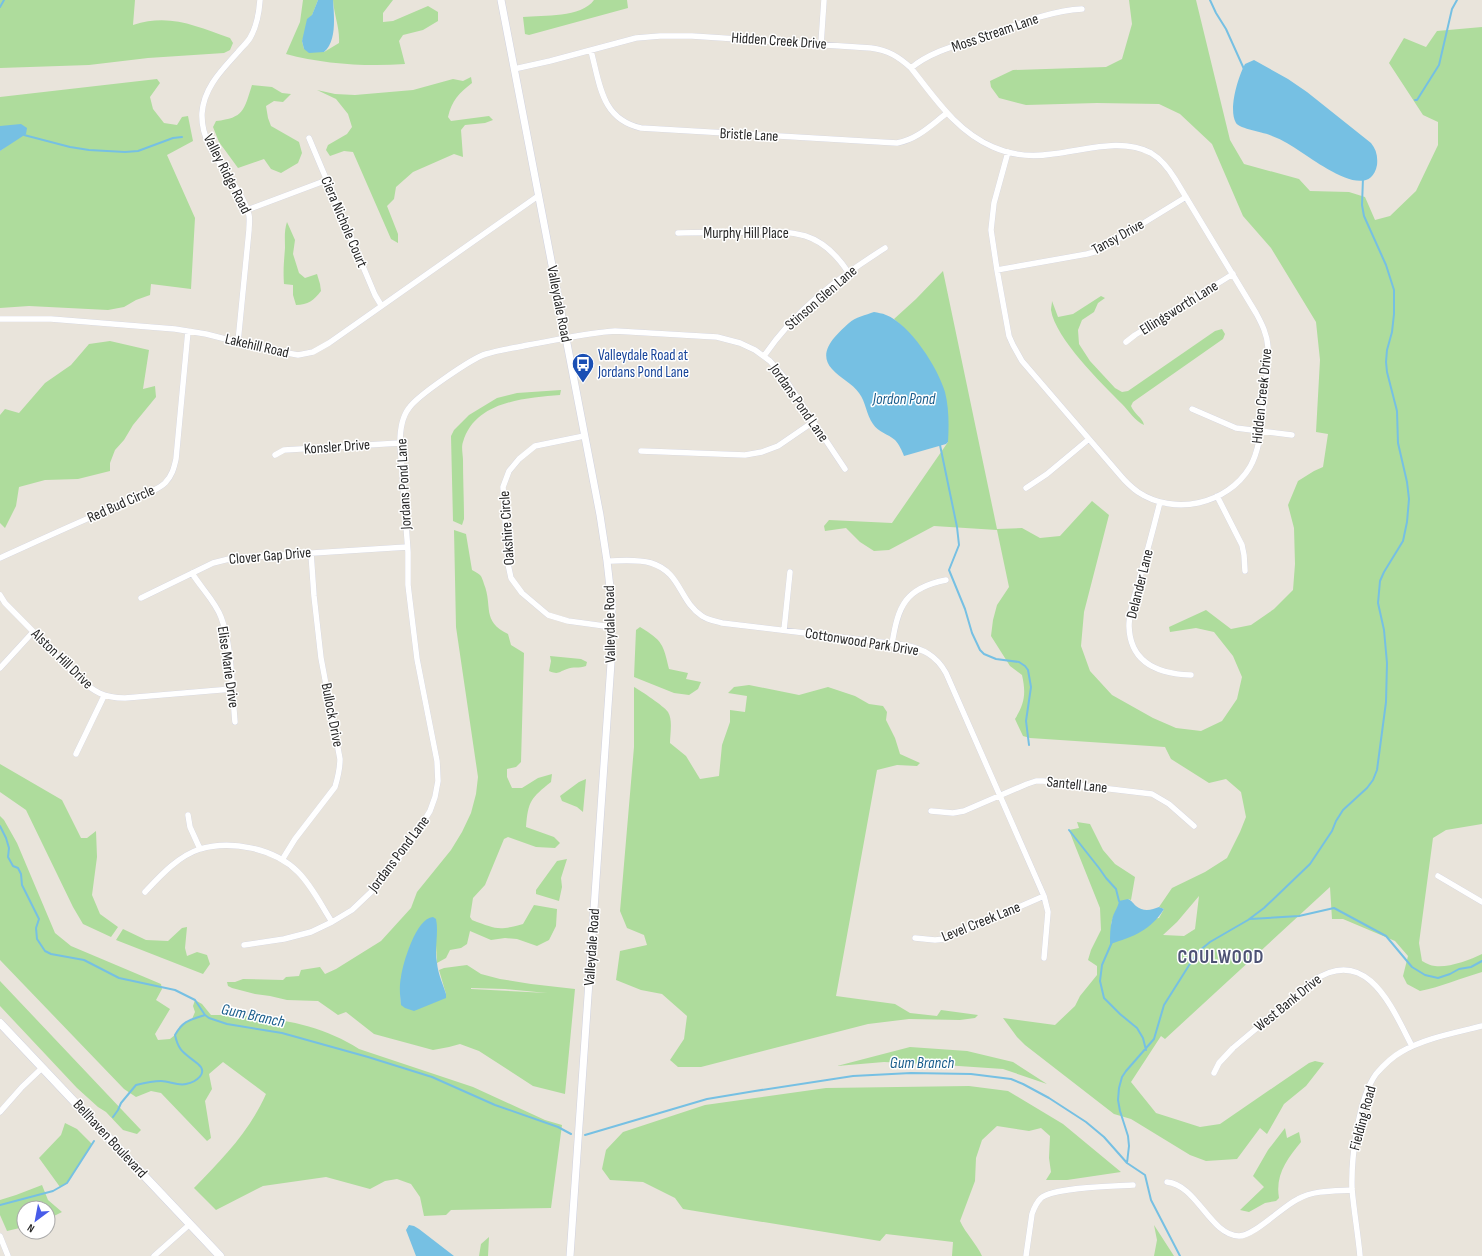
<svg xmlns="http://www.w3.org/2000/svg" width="1482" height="1256" font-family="'Sofia Sans Condensed',sans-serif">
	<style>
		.green { fill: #aedc9c; fill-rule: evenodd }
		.water { fill: #76c0e3 }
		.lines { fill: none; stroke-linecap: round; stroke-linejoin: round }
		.stream { stroke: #76c0e3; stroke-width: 2 }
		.minor-casing { stroke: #d0d2e0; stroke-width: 6 }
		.tertiary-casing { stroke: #d0d2e0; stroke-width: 8 }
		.secondary-casing { stroke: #d0d2e0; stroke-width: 9 }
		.minor { stroke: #fff; stroke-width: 5.5 }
		.tertiary { stroke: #fff; stroke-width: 7 }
		.secondary { stroke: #fff; stroke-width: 8 }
		.labels { text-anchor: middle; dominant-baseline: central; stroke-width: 3; stroke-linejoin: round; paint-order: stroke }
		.street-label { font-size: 15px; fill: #282828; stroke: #fff }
		.transit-label { font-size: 15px; fill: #164399; stroke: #fff; text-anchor: start }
		.water-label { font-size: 16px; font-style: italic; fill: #195d8c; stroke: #fff }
		.district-label { font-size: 19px; font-weight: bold; letter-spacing: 1px; fill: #4d5274; stroke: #fff }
	</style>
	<rect width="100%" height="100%" fill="#e9e4db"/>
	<path class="green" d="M0 0H135L133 25C170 13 195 26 230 38L233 43 230 50 224 53 148 58 89 65 0 68Z
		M303 0H318L302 41 304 49 324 52 339 43C340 28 334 15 333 0H393L383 13V22L393 21 428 6 438 12V21L423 30 403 35 399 41 405 64C367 67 323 64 286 54L300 22Z
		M594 0H627L628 8 529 35 525 34 523 17C544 15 581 18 594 0Z
		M1129 0H1196L1230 140 1244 164 1299 179 1310 191 1349 192 1365 197 1375 220 1390 216 1416 191 1438 145V122L1423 115 1389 63 1404 38 1426 47 1437 31 1482 27V824L1446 830 1433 838 1419 943 1422 961C1426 963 1431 966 1435 966 1448 968 1470 960 1482 954V972C1461 978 1441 987 1420 991L1407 984 1403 976 1408 956 1395 941 1343 919H1332L1330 887 1165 1039 1161 1036 1131 1082 1156 1113 1200 1127 1220 1124 1309 1063 1315 1061 1324 1063 1306 1086 1284 1104 1267 1134 1260 1128 1237 1159 1206 1161 1190 1155 1131 1119 1114 1114 1025 1045 1017 1037 1003 1018 1055 1025 1075 1006 1080 996 1097 975V966L1088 960 1091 950 1101 930 1100 908 1074 843 1069 830 1079 828 1077 822 1090 824 1103 850 1115 864 1135 877 1131 900 1128 899C1119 906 1113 913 1111 925L1159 918 1164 909 1159 907 1172 888 1205 872 1227 858 1240 832 1246 817 1241 792 1226 779 1209 783 1171 759 1165 747 1030 738 1023 736 1015 719C1025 703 1026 693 1022 675L1010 666 991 636 993 620 997 605 1009 587 997 530 934 526 889 550 874 551 860 542 846 528 825 531 824 526 829 520 892 523 948 442 902 326 894 319 916 299 943 271 997 529 1022 528 1040 538 1060 536 1092 501 1109 515 1084 612 1081 646 1090 671 1112 695 1153 718 1176 728 1201 731 1222 721 1237 699 1242 677 1233 656 1214 632 1196 628 1170 632 1169 627 1206 610 1231 629 1251 625 1274 609 1293 590 1295 564 1294 528 1288 505 1298 481 1314 471 1323 467 1328 434 1316 432 1320 360 1316 322 1271 248 1243 216 1212 144 1180 114 1159 104 1097 103 1026 105 999 98 991 87 990 81 1013 70 1106 67 1122 59 1132 24ZM1199 896 1195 929 1184 936 1163 935 1177 922Z
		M471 77 472 83C459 93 452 100 448 117L451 121 489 116 493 120 485 123 465 125 461 130 463 157 454 154 413 172 396 187 394 199 387 206 398 234V243L391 239 353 152 344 151 330 156 326 150 328 145 347 134 352 127 348 114 336 99 317 90 335 94 355 95 413 90 453 79 463 81Z
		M157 79 160 83 150 97 153 109 164 123 177 125 182 117 188 116 193 141 167 155 195 218 191 289 151 284 150 295 136 300 124 307 108 310 29 306 0 308V151L8 145 1 127 0 126V97Z
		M252 85 272 87 282 93 291 94 283 102 274 101 266 106 268 118 271 126 299 142 302 153 298 163 281 173 271 169 264 159 238 168 219 142 213 127 216 121C244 118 244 110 252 85Z
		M287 222 295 240 293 254 299 273 305 278 317 274 320 284 321 291C314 300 308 305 296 305L293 295V285L284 284C283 269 284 262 285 248 285 239 284 231 287 222Z
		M1101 296 1105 298 1098 303 1094 312 1082 320 1078 330 1079 344 1090 361 1115 388 1122 392 1128 391 1215 331 1222 329 1225 334 1223 339 1133 402 1131 406C1134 414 1143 418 1144 425 1135 421 1129 411 1122 404 1102 384 1055 338 1051 310 1051 307 1052 304 1052 301L1058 317 1073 314Z
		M110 341 149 350 143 389 155 386 156 397 133 425 124 440 115 450 110 463V471L78 479 45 480 19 487 16 506 5 528 0 523V415L5 409 19 413 45 383 71 365 89 344Z
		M561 390 560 395C525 398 475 401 463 442 461 447 463 455 463 460 463 480 464 499 464 519L462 525 453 521 451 436 454 430 469 415 497 398 517 393Z
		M454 530 466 534 472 570C475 572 478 573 480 575 482 577 483 581 484 584 493 606 481 621 508 634L511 645 524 653 521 762 516 767 507 769V777L512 788H522L538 778 552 774 551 782C531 798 528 801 526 827L554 837 560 843 555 848 536 847 508 837 504 839 485 885 473 898 470 917 472 920C496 929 498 931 523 924L534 905 557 909 556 926 549 940 537 946 517 939 505 938 491 940 470 931 467 944 461 948 450 950 446 958 437 963 436 945 410 946C403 969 399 980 401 1005L446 994 439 970 444 968 467 965 481 974 500 979 531 984 575 989 565 1094 533 1086 479 1051 460 1044 449 1047 433 1050 374 1034 346 1012 338 1015 318 1001 287 1000 270 996 255 994 232 988 228 986 227 982H235L243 979 283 980 286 977 299 976 301 970 320 967 325 974 336 969 381 941 411 908 417 892 451 850 462 832 471 813 476 794 478 777 456 627ZM471 988 505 989 547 993 471 989Z
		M640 627C663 641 663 644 669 669L688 673 686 679 701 682 698 689 689 695 674 693 634 677 636 630Z
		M550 656 581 659 587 662 586 666C579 669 573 666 567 669 558 672 559 675 549 671L551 661Z
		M749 685 799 695 828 687 855 696 869 704 883 706 887 712 886 720 895 738 900 754 920 763 917 766 897 765 877 770 836 996 895 1004 910 1013 937 1016 941 1010 978 1015 975 1018 960 1020 909 1019 868 1024 701 1067H678L670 1060 684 1039 687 1016 662 994 641 990 616 980 620 951 647 945 644 935 627 928 620 911 634 747V687C641 691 664 706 668 712 673 720 670 734 670 743L686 756 700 779 719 776 722 745 730 722V710L745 712 747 696 728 693 734 687Z
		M0 764 62 800 81 838H87L96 831 97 857 92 895 100 914 118 927 111 937 83 924 73 907 26 810 0 792Z
		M586 779 583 812 577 807 562 801 560 796 579 782Z
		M0 816 4 820 17 843 55 933 71 946 161 984 162 989 156 1000 170 1009 155 1034 158 1040 170 1039 175 1035 180 1026 192 1019 195 1012 193 1006 195 1000 202 1004 211 1015C261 1015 316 1021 359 1049L473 1087 545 1120 562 1125 551 1208 451 1210 446 1215 424 1216 420 1197 411 1184 397 1179 385 1181 370 1189 326 1177 263 1186 216 1210 194 1188C223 1158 249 1132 266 1094L223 1062 209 1074 212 1089 205 1101 211 1138 207 1141 161 1093 151 1091 136 1097 124 1089 0 960Z
		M567 859 561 878 562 887 559 901 536 894V890L557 861Z
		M187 927 185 948 187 956 197 952 207 955 210 964 203 974 116 940 123 929 146 940 168 941 182 928Z
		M0 981 141 1130 137 1134 123 1130 106 1112 98 1107 77 1088 0 1006Z
		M910 1047 967 1051 1013 1062 1047 1084 1003 1069 944 1065 884 1062 837 1066Z
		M969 1086 1008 1091 1063 1124 1121 1172 1067 1180H1046L1051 1172 1049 1158 1050 1136 1041 1128 1029 1131 997 1126 982 1140 976 1158 975 1181 960 1221C966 1234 976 1243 982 1256H952L953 1242 886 1234 880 1241 683 1209 675 1198 643 1182 610 1180 602 1169 606 1150 623 1132 705 1105 826 1088Z
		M65 1123 77 1129 92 1144 67 1183 60 1187 39 1158 61 1135Z
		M1285 1128 1287 1138 1299 1132 1301 1142C1287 1159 1275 1175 1279 1198L1276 1201 1265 1203 1249 1212 1240 1210 1264 1187 1253 1176 1268 1150Z
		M42 1185 48 1200 62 1212 48 1219V1208H24V1227L7 1231 0 1215V1200L16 1195Z
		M1154 1225 1174 1256H1154L1157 1240Z
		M489 1237 488 1256H479L481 1244Z"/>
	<path class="water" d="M318 0H333C334 16 337 41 324 52L309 53 304 49 302 41 307 19 312 15Z
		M1254 60 1288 79 1307 92 1371 143C1376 149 1378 156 1377 165 1370 203 1317 162 1301 152 1292 146 1283 140 1272 136 1265 132 1239 129 1236 123 1228 110 1238 77 1245 64Z
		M21 124 27 128 26 134 0 151V126Z
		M874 312C878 313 882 313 886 315 910 324 938 368 945 392 949 408 949 425 948 442L946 444 904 456C902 451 899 444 895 440 888 434 878 432 873 424 866 414 866 402 859 393 852 383 840 378 832 369 816 352 837 334 849 323 855 317 866 315 874 312Z
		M1128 899C1132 901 1133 903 1136 906 1143 912 1152 910 1159 907L1164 909C1151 930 1133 937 1110 944 1110 935 1110 928 1112 920 1113 913 1118 908 1119 901Z
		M433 917 436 919C439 933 434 949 437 963 438 974 443 984 446 994V998L414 1011 405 1008 401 1005C400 995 399 987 401 977 403 963 416 918 433 917Z
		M409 1225 414 1226 419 1229 454 1256H416L406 1230Z"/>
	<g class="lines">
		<path class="stream" d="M1210 0 1216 13 1226 29 1244 69
			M0 7 4 0
			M1415 100H1417L1439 65 1452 9 1457 0
			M24 135 70 147 89 150 125 152 138 151 173 138 182 137
			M940 445 957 527 959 545 949 570 965 609 972 633 980 650 984 654 996 659 1019 662 1025 666 1028 670 1031 687 1026 721 1029 745
			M0 826 6 838 9 848 8 857 13 866 18 868 21 874 22 885 39 919 36 928 37 939 45 951 51 954 84 960 119 978 175 990 195 1000 205 1015 209 1018 227 1024 282 1033 368 1057 432 1077 495 1105 558 1127 571 1134
			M1069 830 1099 868 1106 878 1116 889 1119 901 1121 903
			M1250 919 1299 916 1334 908 1386 936 1412 967 1425 975 1438 978 1450 974 1459 969 1471 967 1482 961
			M1112 942 1102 965 1100 981 1104 998 1120 1014 1137 1028 1143 1038 1146 1050
			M113 1117 118 1110 121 1103 136 1085C144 1083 153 1081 161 1081 169 1081 178 1086 186 1084 196 1082 209 1073 198 1064 185 1053 179 1053 175 1035 183 1021 189 1020 205 1015
			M585 1135 707 1099 755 1091 853 1076 911 1073 971 1074 1011 1079 1023 1084 1049 1098 1086 1122 1104 1137 1127 1163 1145 1175 1151 1200 1180 1256
			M1127 1163 1129 1146 1128 1136 1120 1111 1118 1100 1119 1088 1122 1077 1126 1071 1154 1039 1164 1005 1193 959 1199 951 1210 942 1248 920 1264 908 1310 864 1332 831 1336 821 1343 810 1367 788 1373 780 1377 770 1386 702 1387 663 1384 630 1378 603 1380 581 1384 572 1403 541 1407 522 1409 499 1407 482 1398 443 1397 411 1387 372 1386 362 1387 350 1392 332 1394 314V290L1386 265 1364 216 1362 205 1363 178
			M0 1205 53 1191 67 1183 94 1141"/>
		<g class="minor-casing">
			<path id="minor" d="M821 44 824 0
				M591 51C600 84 601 119 641 128L897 143C918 139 931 125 947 113
				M911 68C931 51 961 44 985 36 1017 25 1048 11 1082 9
				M514 69 550 61 636 38 660 36H692L871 48C888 50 899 57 911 68 935 98 956 131 993 147 1011 155 1033 157 1052 154 1083 151 1121 137 1151 153 1161 159 1169 169 1175 179L1256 313C1262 324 1267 334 1268 347 1269 365 1266 384 1264 402 1261 424 1261 447 1250 467 1227 505 1174 516 1138 492 1131 487 1125 481 1120 475L1022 361 1013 345 1009 336 997 270 991 230 994 203 1008 152
				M309 138 375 295 381 305
				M247 210 327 180
				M678 233C701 232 723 233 746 232 792 231 820 229 848 272
				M997 270 1087 254 1098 251 1186 197
				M0 319H51L175 329 206 334 261 348 298 355 313 352 329 343 538 196
				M238 342 249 230C249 225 250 220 249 215 239 179 200 153 202 113 204 87 222 70 238 52 242 47 247 43 250 38 257 26 259 14 260 0
				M1126 342 1135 335 1233 274
				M764 356C796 309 838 278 885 248
				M1192 409 1236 428 1292 435
				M584 436 535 446 519 459 509 471 503 487 508 564 511 578 522 593 548 615 568 621 612 627
				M641 451 745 455 762 452 778 446 813 422
				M275 455 284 450 400 443
				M1026 488 1047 474 1089 439
				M1217 496 1242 545 1244 555 1245 571
				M1160 502C1154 526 1148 549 1141 573 1137 590 1129 609 1129 626 1130 664 1160 674 1191 675
				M0 558C38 541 76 523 115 507 129 500 153 494 165 483 172 476 174 468 176 459L188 331
				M607 561C621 561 637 559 651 563 681 572 679 601 702 616 708 620 715 621 722 623L904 645C923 649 936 655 946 673L1044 896 1048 912 1044 958
				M192 573C201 588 215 601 221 617 232 645 232 691 235 722
				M0 595 5 603 79 678C94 692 104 698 125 698L232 689
				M141 598 213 563 233 558 407 547
				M784 630 790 572
				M892 644C898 606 905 588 946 580
				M0 668 33 632
				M76 754 104 696
				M931 811 953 813 964 811 1027 784 1036 781H1043L1152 794 1169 804 1194 826
				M188 815 190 827 200 849
				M282 860 295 839 335 787C338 777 340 769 340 759L321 658 314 596 311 553
				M1438 876 1482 902
				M145 892C160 876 178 856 200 849 231 840 274 848 298 872 312 886 321 905 332 922
				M915 938 935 940 945 939 1044 896
				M244 945 284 939 311 932 332 922 352 910 371 892 411 842 430 811 435 797 438 781 437 761 417 659 408 585V552L400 443C400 431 402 417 409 408 417 396 472 358 486 354 499 350 514 348 528 345 557 340 586 333 615 331L717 337 740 343 755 350 770 361 783 376 845 469
				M1214 1073 1219 1063 1233 1048 1313 981C1367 944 1392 1008 1412 1046
				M0 1112 22 1087 42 1068
				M1167 1182C1197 1185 1210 1235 1239 1236 1254 1236 1283 1206 1298 1199 1314 1190 1335 1191 1352 1190
				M0 1236 8 1256
				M154 1256 190 1224
				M1026 1256 1032 1214C1034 1208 1037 1202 1041 1198 1054 1187 1115 1186 1133 1185
				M1360 1256C1358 1234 1354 1212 1352 1189 1351 1159 1358 1099 1376 1074 1383 1066 1392 1057 1401 1052 1425 1038 1455 1033 1482 1026"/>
		</g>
		<g class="tertiary-casing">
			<path id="tertiary" d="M501 0 600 515 607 561 612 605 611 663 570 1256"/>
		</g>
		<g class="secondary-casing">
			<path id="secondary" d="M0 1023 220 1256"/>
		</g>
		<use href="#minor" class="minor"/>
		<use href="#tertiary" class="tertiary"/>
		<use href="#secondary" class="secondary"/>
	</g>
	<defs>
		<g id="bus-pin" transform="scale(1.15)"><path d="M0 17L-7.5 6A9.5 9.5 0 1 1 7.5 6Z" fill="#1a4fb4" stroke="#fff"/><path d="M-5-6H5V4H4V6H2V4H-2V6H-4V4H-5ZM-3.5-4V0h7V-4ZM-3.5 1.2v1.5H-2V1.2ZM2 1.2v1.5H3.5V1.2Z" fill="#fff"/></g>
	</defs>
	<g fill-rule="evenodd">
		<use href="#bus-pin" x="583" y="364"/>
	</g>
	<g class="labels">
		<g class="street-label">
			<text transform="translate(995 33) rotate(-19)">Moss Stream Lane</text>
			<text transform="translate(779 41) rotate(4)">Hidden Creek Drive</text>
			<text transform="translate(749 135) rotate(3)">Bristle Lane</text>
			<text transform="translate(227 174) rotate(63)">Valley Ridge Road</text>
			<text transform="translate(344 222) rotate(67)">Ciera Nichole Court</text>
			<text x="746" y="233">Murphy Hill Place</text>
			<text transform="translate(1118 237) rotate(-29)">Tansy Drive</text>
			<text transform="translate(821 298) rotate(-41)">Stinson Glen Lane</text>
			<text transform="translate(559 304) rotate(79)">Valleydale Road</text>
			<text transform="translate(1179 308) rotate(-32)">Ellingsworth Lane</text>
			<text transform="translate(257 346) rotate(13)">Lakehill Road</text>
			<text transform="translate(1262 396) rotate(-84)">Hidden Creek Drive</text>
			<text transform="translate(799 403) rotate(55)">Jordans Pond Lane</text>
			<text transform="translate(337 447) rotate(-4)">Konsler Drive</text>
			<text transform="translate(404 484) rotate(-93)">Jordans Pond Lane</text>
			<text transform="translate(121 504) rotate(-24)">Red Bud Circle</text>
			<text transform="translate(507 528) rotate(-94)">Oakshire Circle</text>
			<text transform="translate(270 556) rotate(-5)">Clover Gap Drive</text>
			<text transform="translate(1140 584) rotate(-76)">Delander Lane</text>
			<text transform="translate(610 624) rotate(-91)">Valleydale Road</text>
			<text transform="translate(862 642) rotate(9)">Cottonwood Park Drive</text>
			<text transform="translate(62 659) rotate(44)">Alston Hill Drive</text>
			<text transform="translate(228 667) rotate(82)">Elise Marie Drive</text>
			<text transform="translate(332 715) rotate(79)">Bullock Drive</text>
			<text transform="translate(1077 785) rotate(6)">Santell Lane</text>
			<text transform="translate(399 854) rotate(-53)">Jordans Pond Lane</text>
			<text transform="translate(981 922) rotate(-22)">Level Creek Lane</text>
			<text transform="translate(592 947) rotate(-86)">Valleydale Road</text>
			<text transform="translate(1288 1003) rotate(-39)">West Bank Drive</text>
			<text transform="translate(1363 1118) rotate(-75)">Fielding Road</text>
			<text transform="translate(110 1139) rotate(47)">Bellhaven Boulevard</text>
		</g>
		<g class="transit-label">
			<text x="598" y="355">Valleydale Road at<tspan x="598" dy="17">Jordans Pond Lane</tspan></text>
		</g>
		<g class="water-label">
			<text x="904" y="399">Jordon Pond</text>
			<text transform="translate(253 1016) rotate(12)">Gum Branch</text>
			<text x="922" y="1063">Gum Branch</text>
		</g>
		<g class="district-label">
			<text x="1221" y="957">COULWOOD</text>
		</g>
	</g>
	<g transform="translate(36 1220) rotate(212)"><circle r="19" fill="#ffffff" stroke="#a9a9a9"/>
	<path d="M0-3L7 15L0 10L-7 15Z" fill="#485ce9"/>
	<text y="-6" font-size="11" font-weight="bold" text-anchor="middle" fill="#282828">N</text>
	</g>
</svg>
